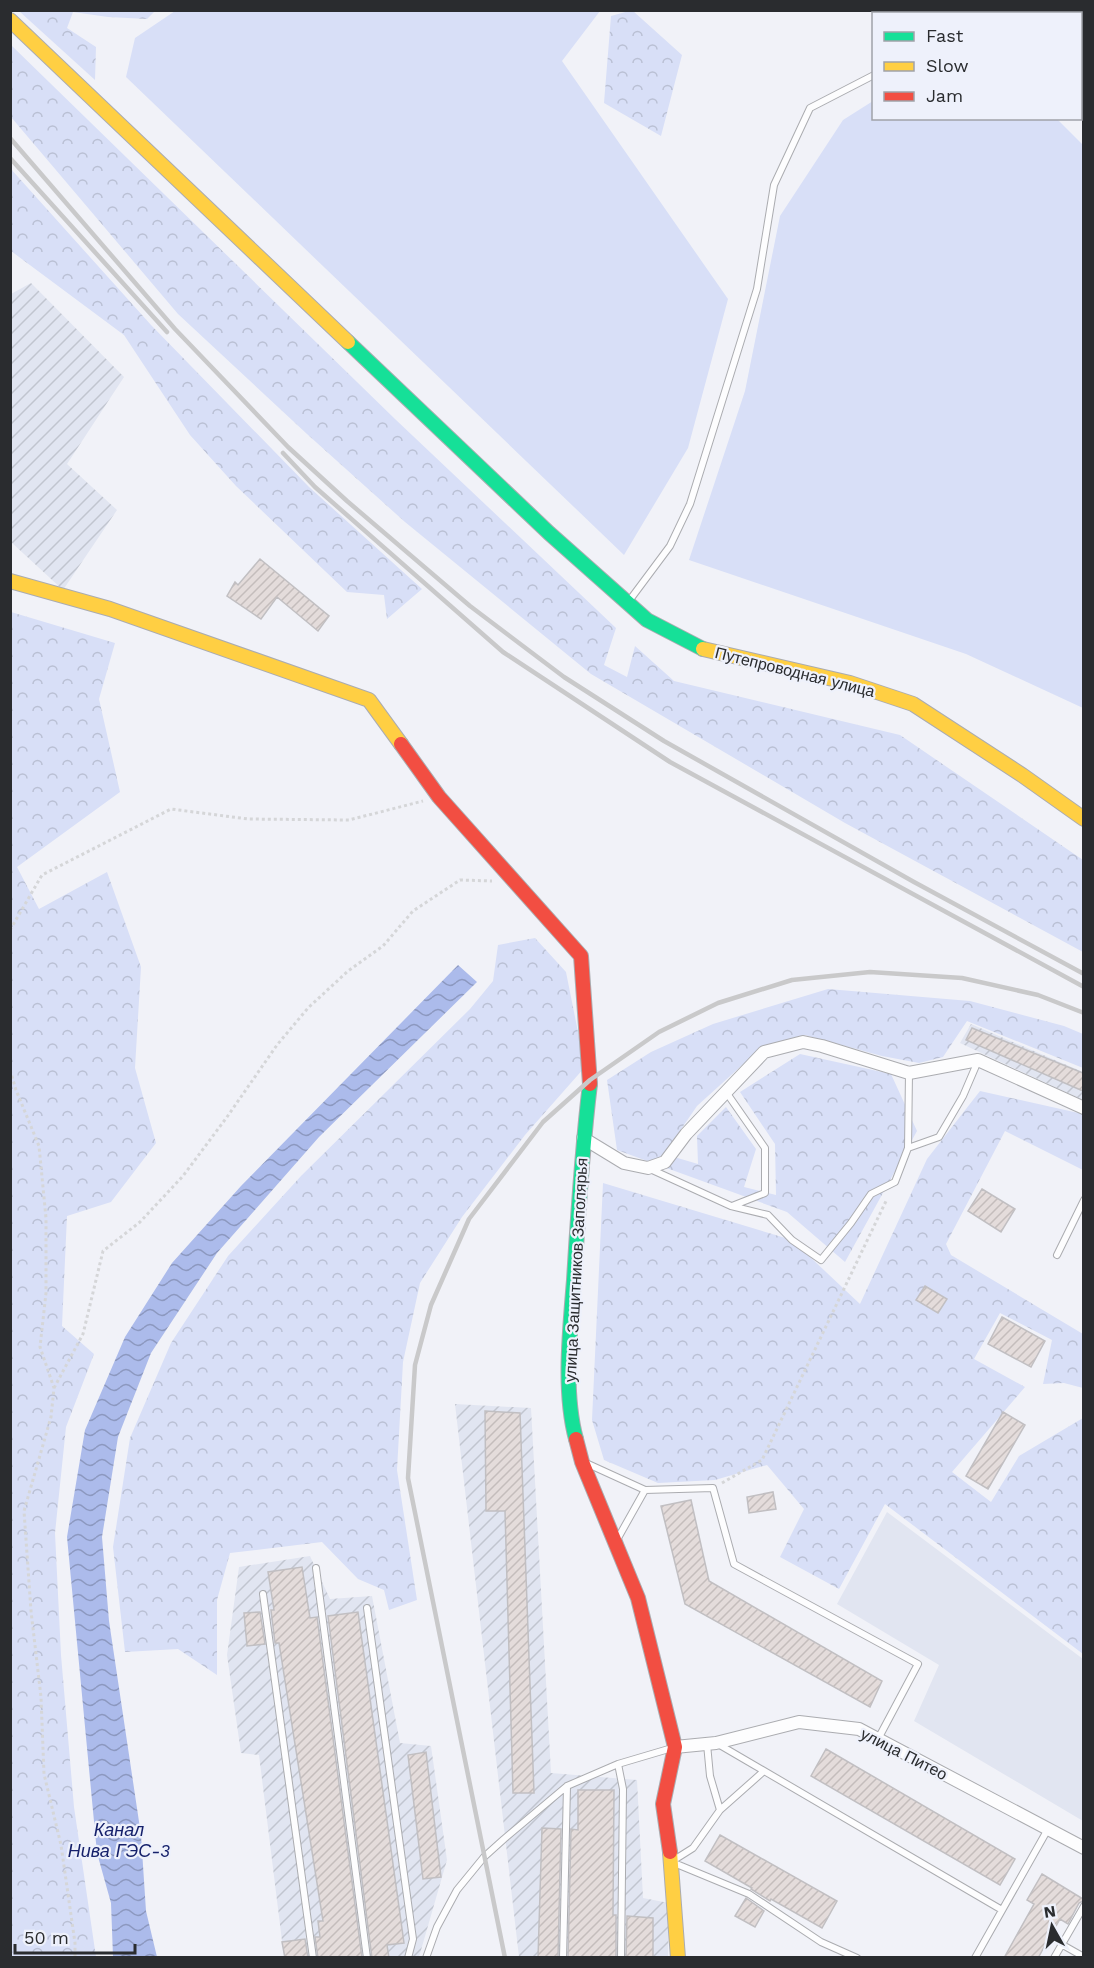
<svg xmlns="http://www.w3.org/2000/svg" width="1094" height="1968" font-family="'Work Sans',sans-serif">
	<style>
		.built { fill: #e1e5f1 }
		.industrial { fill: url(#industrial-furrows) }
		.forest { fill: url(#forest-crowns) }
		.garden { fill: #d8dff7 }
		.water { fill: url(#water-waves) }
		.building { fill: url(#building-hatch); stroke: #c1bfc2; stroke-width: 1.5 }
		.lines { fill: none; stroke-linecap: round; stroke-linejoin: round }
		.lane-casing { stroke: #abacb0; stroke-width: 8 }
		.street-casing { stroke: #abacb0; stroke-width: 14 }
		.fast-casing { stroke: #abacb0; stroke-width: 16 }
		.slow-casing { stroke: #abacb0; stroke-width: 16 }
		.jam-casing { stroke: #abacb0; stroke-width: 16 }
		.path { stroke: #d5d6d8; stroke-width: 3; stroke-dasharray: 3 3; stroke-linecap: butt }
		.lane { stroke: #fdfdfe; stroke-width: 6 }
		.street { stroke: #fdfdfe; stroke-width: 12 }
		.fast { stroke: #16e098; stroke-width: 14 }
		.slow { stroke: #ffcf43; stroke-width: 14 }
		.jam { stroke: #f24e42; stroke-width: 14 }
		.rail { stroke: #c9c9ca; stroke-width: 4.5 }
		.labels { text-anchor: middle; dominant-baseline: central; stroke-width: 4.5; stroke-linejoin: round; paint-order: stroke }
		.street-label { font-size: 16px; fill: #2a2c2f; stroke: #eef1fb }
		.water-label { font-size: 18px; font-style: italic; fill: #16216b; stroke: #eef1fb }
	</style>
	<defs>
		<pattern id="industrial-furrows" width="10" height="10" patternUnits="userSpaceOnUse" patternTransform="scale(1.5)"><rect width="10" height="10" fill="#e1e5f1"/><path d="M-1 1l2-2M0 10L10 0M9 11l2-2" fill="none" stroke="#c1c5cf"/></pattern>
		<pattern id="forest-crowns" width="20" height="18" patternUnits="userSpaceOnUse" patternTransform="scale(1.5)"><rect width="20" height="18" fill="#d8dff7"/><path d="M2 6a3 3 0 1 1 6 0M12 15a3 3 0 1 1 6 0" fill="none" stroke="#bac0d4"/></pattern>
		<pattern id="water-waves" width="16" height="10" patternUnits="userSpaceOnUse" patternTransform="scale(1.5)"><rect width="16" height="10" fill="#acbbeb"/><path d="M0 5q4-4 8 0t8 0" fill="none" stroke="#8c98bf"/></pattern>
		<pattern id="building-hatch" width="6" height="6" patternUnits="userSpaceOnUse" patternTransform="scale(1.5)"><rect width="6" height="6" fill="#e4dcdb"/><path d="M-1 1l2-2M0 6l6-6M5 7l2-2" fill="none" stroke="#c4bdbc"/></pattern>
	</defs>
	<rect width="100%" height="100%" fill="#f1f2f8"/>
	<path class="built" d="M887 1512 1083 1659V1821L914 1721 939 1665 837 1604Z"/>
	<path class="industrial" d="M31 283 124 377 67 464 117 510 63 590 11 542V294Z
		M971 1024 1083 1072V1100L960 1043Z
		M455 1404 531 1408 551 1773 637 1780 643 1898 669 1903 668 1957H519Z
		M310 1556 330 1599 372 1596 400 1743 431 1746 447 1860 419 1957H284L259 1755 241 1753 227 1655 239 1567Z"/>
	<path class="forest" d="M19 11H155L147 19 108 17 73 12 67 28 96 47 95 80Z
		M629 11H633L682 55 661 136 604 103 611 16Z
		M11 45 395 419 616 628 604 665 627 677 635 646 674 681 900 735 1083 860V952L845 823 591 674 405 522 307 434 178 314 11 117Z
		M10 168 151 325 309 487 422 589 387 619 384 595 347 592 236 486 190 435 124 335 11 251Z
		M11 612 115 643 99 699 120 792 17 867 39 909 107 872 141 967 135 1068 156 1143 111 1202 67 1216 62 1326 94 1354 66 1427 55 1533 61 1655 74 1807 96 1957H11Z
		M535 938 566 972 585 1067 525 1135 462 1217 420 1283 403 1362 397 1470 417 1600 389 1610 384 1590 358 1579 322 1542 230 1553 217 1600V1675L178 1649 125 1652 113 1547 130 1438 171 1343 228 1256 301 1176 470 1009 493 981 498 945Z
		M828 989 970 1001 1064 1026 1083 1034V1068L967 1021 943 1057 919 1063 882 1056 805 1035 761 1048 697 1106 664 1154 698 1164 697 1136 726 1107 756 1149 744 1187 776 1195 775 1144 740 1092 800 1054 891 1074 917 1131 845 1262 787 1212 617 1150 607 1080 651 1052 713 1024Z
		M980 1091 1083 1114V1170L1005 1131 946 1244 951 1255 1083 1334V1388L1064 1383 1043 1384 1052 1340 1000 1313 974 1359 1025 1387 952 1472 991 1502 1019 1456 1083 1418V1654L885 1504 839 1589 780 1557 804 1509 767 1465 715 1480 658 1483 604 1460 592 1420 603 1183 792 1240 860 1304 927 1159Z"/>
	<path class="garden" d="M175 11H600L562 61 728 299 688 448 624 555 126 77 135 38Z
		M873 101 874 118 1057 119 1083 145V708L966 654 689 560 745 391 780 216 843 120Z"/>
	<path class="water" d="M458 965 477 982 319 1137 217 1253 151 1353 118 1437 102 1537 109 1621 141 1835 146 1911 157 1957H113L111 1903 97 1853 67 1537 85 1430 125 1337 172 1263 241 1186Z"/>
	<path class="building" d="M260 559 329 616 318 631 277 597 261 619 227 596 235 582 238 585Z
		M972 1028 1083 1073V1091L966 1040Z
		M982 1189 1015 1209 1001 1232 968 1211Z
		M925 1286 947 1299 938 1313 916 1300Z
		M1002 1317 1045 1341 1031 1367 988 1344Z
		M485 1411 520 1413 534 1793H513L505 1511H486Z
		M1003 1412 1025 1425 988 1489 966 1476Z
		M773 1492 776 1509 749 1513 747 1497Z
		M691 1500 709 1581 882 1681 870 1707 685 1604 661 1506Z
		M302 1567 310 1618 317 1617 362 1958H318L315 1937H320L318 1921H323L279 1643H275L271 1610H274L268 1572Z
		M260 1612 265 1644 247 1646 244 1613Z
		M358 1612 404 1943 387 1945 389 1958H372L328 1616Z
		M826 1749 1015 1859 1000 1885 811 1776Z
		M426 1752 441 1877 423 1879 408 1755Z
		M578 1790H614L613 1915H616V1958H568L571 1829 578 1830Z
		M542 1828 561 1829 558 1958H538Z
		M720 1835 837 1901 822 1928 771 1899 770 1901 751 1889 752 1888 705 1861Z
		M1042 1874 1083 1899V1901L1079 1903 1068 1924 1060 1919 1038 1958H1004L1034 1904 1027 1900Z
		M746 1898 764 1911 755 1927 735 1916Z
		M627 1916 653 1918V1958H626Z
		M305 1939 308 1958H285L282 1942Z"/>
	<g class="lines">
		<g class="lane-casing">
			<path id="lane" d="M1042 10 1044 14
				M990 14 996 10
				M1080 66 1084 71
				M629 601 670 546 690 504 757 289 774 185 810 108 874 75
				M726 1092 765 1148V1193L732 1206
				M908 1148 939 1137 963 1096 978 1061
				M648 1168 731 1206 768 1215 792 1240 821 1260 851 1223 871 1194 895 1182 908 1148 909 1073
				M1057 1255 1084 1200
				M588 1464 645 1490
				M618 1538 645 1490 713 1488 734 1564 918 1664 878 1739
				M316 1568 367 1958
				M263 1594 313 1958
				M367 1608 413 1939 408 1958
				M707 1744 710 1776 720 1810
				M718 1744 1002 1910
				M618 1764 623 1789 621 1958
				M674 1860 693 1848 720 1810 764 1771
				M674 1863 749 1894 821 1942 857 1958
				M1061 1944 1084 1957
				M426 1958 437 1927 457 1890 484 1857 504 1839 567 1786 618 1764 672 1748
				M563 1958 567 1786
				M975 1958 1048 1829
				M1054 1958 1084 1906"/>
		</g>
		<g class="street-casing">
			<path id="street" d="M583 1138 624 1163 648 1168 665 1162 686 1134 764 1052 803 1042 822 1046 909 1073 978 1060 1084 1108
				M675 1747 716 1743 799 1722 859 1729 1084 1848"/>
		</g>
		<g class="fast-casing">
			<path id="fast" d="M348 342 549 533 647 620 703 649
				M576 1439C563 1391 570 1330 574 1280 578 1214 582 1149 590 1084"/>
		</g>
		<g class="slow-casing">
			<path id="slow" d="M10 20 348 342
				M10 581 110 609 369 700 401 744
				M703 649 850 683 913 704 1022 775 1084 819
				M670 1852 678 1958"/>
		</g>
		<g class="jam-casing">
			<path id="jam" d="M401 744 439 797 581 956 590 1084
				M576 1439 582 1462 638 1598 675 1747 663 1804 670 1852"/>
		</g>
		<path class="path" d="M10 930 42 875 171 809 248 819 349 820 423 801
			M10 1070 16 1090 39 1146 46 1218V1293L40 1347 54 1388 51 1417 24 1511 31 1611 41 1697 44 1774 61 1845 75 1943V1958
			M54 1388 83 1334 103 1251 140 1222 183 1176 227 1117 277 1045 308 1008 348 971 383 946 413 911 460 880 492 881
			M722 1483 762 1460 887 1199"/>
		<use href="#lane" class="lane"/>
		<use href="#street" class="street"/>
		<use href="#fast" class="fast"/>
		<use href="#slow" class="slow"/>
		<use href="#jam" class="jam"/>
		<path class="rail" d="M10 138 175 329 288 447 347 501 470 606 564 677 664 741 914 882 1084 974
			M10 158 167 332
			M283 453 315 487 503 652 670 762 1084 987
			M505 1958 408 1478 415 1365 431 1305 469 1219 543 1122 590 1080 659 1032 718 1003 792 980 870 972 962 978 1038 995 1084 1013"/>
	</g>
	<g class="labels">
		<g class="street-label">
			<text transform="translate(795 672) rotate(14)">Путепроводная улица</text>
			<text transform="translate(576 1270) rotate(-87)">улица Защитников Заполярья</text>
			<text transform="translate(904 1754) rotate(27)">улица Питео</text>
		</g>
		<g class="water-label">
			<text x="119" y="1829">Канал<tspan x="119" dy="21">Нива ГЭС-3</tspan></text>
		</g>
	</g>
	<rect width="1094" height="1968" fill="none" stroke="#2a2c2f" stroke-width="24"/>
	<rect x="872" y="12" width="210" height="108" fill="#eef1fb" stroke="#a0a2a9" stroke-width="1.5"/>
	<rect x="884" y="32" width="30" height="9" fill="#16e098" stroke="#a0a2a9" stroke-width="1.5"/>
	<text x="926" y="42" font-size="18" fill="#2a2c2f">Fast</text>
	<rect x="884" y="62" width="30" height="9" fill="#ffcf43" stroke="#a0a2a9" stroke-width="1.5"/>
	<text x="926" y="72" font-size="18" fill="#2a2c2f">Slow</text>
	<rect x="884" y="92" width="30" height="9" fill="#f24e42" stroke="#a0a2a9" stroke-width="1.5"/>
	<text x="926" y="102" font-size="18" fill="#2a2c2f">Jam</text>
	<g transform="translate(1052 1926) rotate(351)" stroke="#eef1fb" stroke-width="4.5" paint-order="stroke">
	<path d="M0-4.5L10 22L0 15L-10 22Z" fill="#2a2c2f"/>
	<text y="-9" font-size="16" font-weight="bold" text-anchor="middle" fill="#2a2c2f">N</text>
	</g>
	<path d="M15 1944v9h120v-9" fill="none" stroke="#2a2c2f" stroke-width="3"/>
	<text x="24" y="1944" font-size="18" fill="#2a2c2f" stroke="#eef1fb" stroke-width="4.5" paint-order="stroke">50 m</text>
</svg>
